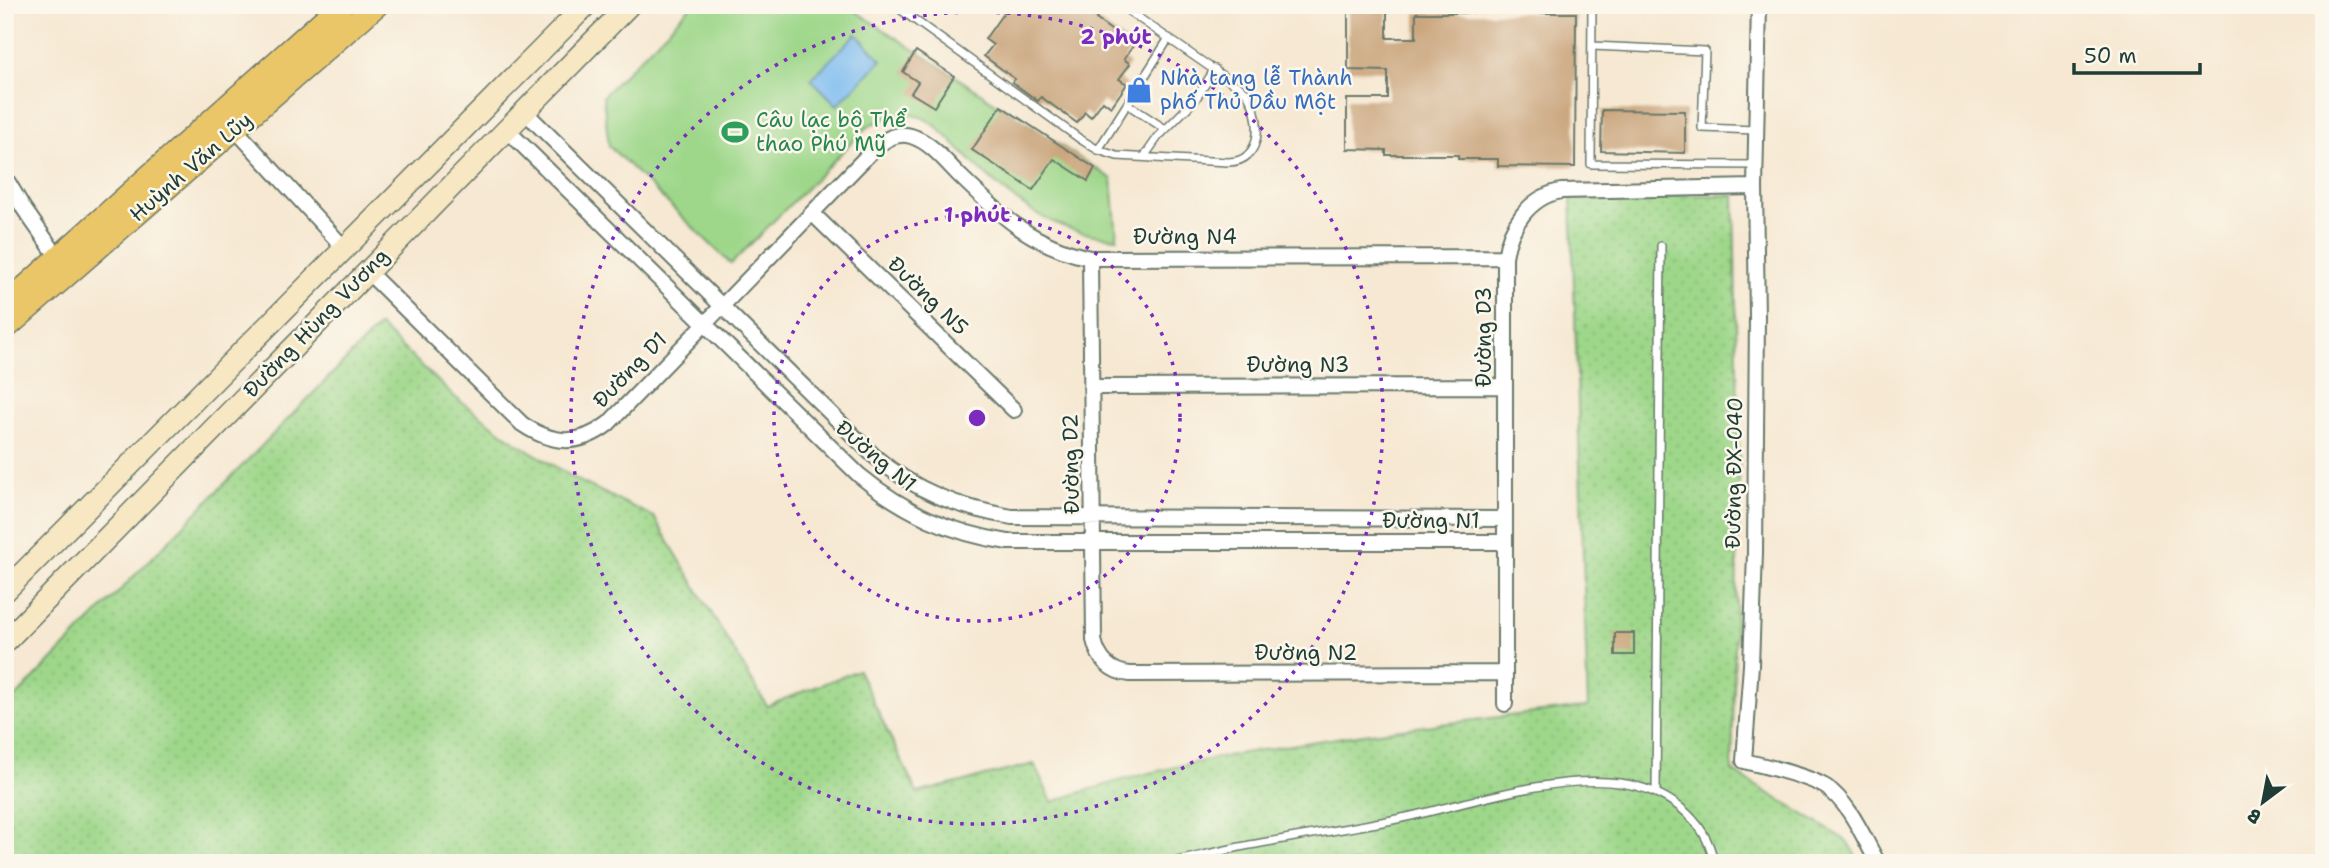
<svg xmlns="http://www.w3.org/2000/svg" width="2329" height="868" font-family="'Shantell Sans',sans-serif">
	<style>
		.grass { fill: url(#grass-dots); stroke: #5e8a5f; stroke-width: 2 }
		.garden { fill: #9ed78a; stroke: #5e8a5f; stroke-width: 2 }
		.water { fill: #7dbbf0; stroke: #4e7c92; stroke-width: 2 }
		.building { fill: #caa67e }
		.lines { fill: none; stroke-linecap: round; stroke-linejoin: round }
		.service-casing { stroke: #6a796b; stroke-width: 10 }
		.minor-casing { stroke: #6a796b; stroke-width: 18 }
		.secondary-casing { stroke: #6a796b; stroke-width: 24 }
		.primary-casing { stroke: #6a796b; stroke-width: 26 }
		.service { stroke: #fff; stroke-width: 7 }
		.minor { stroke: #fff; stroke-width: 14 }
		.secondary { stroke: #f7e8c3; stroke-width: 21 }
		.primary { stroke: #ebc669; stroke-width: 23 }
		.ring { fill: none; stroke: #7b2cbf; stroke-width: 3.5; stroke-dasharray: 3.5 7 }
		.labels { text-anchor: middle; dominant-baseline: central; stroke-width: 5; stroke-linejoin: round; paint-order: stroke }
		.shop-label { font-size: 21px; fill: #366cbe; stroke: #fbf7ec; text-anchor: start }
		.leisure-label { font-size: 21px; fill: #27864d; stroke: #fbf7ec; text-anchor: start }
		.street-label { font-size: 21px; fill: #1f3d34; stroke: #fbf7ec }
		.centre { fill: #7b2cbf; stroke: #fbf7ec; stroke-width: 3.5 }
		.ring-label { font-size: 21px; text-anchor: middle; font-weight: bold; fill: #7b2cbf; stroke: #fbf7ec; stroke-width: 5; stroke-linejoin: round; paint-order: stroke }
	</style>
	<defs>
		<pattern id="grass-dots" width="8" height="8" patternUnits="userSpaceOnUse" patternTransform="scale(1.75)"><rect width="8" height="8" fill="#9ed78a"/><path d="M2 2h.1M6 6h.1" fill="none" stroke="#88b978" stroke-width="1.8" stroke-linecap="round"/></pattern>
	</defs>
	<rect width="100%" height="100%" fill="#fbf7ec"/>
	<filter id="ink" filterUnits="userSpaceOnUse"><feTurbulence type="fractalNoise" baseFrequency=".0143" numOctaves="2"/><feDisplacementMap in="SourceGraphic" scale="14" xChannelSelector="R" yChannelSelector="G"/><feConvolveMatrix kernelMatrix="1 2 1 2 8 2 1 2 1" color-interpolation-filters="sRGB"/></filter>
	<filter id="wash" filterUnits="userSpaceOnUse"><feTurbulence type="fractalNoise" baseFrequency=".00686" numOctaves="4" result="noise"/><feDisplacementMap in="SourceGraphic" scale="28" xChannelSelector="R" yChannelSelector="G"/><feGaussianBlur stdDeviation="1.57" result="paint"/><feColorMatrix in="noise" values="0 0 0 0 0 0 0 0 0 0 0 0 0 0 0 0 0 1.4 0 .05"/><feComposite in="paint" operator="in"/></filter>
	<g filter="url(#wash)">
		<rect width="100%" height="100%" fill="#f6e8d2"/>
		<path class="grass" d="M1734 195 1739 480 1732 771 1847 841 1860 863H5V708L379 326 455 397 514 441 579 481 654 517 767 706 858 670 917 793 1034 764 1052 802C1139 771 1226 755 1317 741 1407 727 1498 717 1588 707L1571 196Z"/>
		<path class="garden" d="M692 5H846L1112 179 1117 238C1048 233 1010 199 962 152 949 140 935 120 917 116 900 111 880 119 866 128L731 264 609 146 603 96Z"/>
		<path class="water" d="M856 34 882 60 837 105 811 79Z"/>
		<g id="blocks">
			<path class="building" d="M1009 5H1089L1100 13 1096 19 1133 46 1124 59 1130 64 1119 79 1127 84 1111 107 1103 101 1091 117 1085 112 1077 123 1041 97 1038 101 1012 82 1015 79 984 56 993 45 985 39Z
				M1348 6H1387V38H1416V13H1576L1575 167 1498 166V159H1458V155H1386V150L1347 149V99H1388V71L1348 70Z
				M916 51 954 76 934 107 911 93 918 82 903 72Z
				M1001 106 1095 168 1088 181 1054 159 1033 190 972 150Z
				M1602 110 1685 111V153L1601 151Z
				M1615 633H1634V655H1615Z"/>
		</g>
	</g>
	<g filter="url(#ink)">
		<use href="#blocks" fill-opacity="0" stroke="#6a796b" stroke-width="2"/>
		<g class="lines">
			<g class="service-casing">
				<path id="service" d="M894 5 1080 139 1098 150 1117 156 1228 162C1265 162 1262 114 1246 92L1120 5
					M1592 5 1591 164 1755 165
					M1592 46 1705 51 1702 128 1756 130
					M1127 104 1165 129
					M1098 150 1169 38
					M1144 157 1158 137 1195 100 1215 69
					M1656 793 1661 246
					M1168 863C1197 857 1226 849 1256 844 1304 835 1353 828 1402 818 1467 804 1554 774 1620 783 1665 789 1706 817 1714 863"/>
			</g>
			<g class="minor-casing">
				<path id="minor" d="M1759 5 1755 187 1757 315 1755 553 1751 665 1744 761C1765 766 1809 776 1826 787 1850 803 1864 839 1878 863
					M524 111 874 456C915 491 959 508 1012 517L1505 519
					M235 129 345 249
					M506 129 859 475C904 512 950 533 1008 542H1505
					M5 177 24 209 59 259
					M812 213 1014 410
					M1090 258 1094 640C1098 659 1110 672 1130 674L1505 673
					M367 271 522 424C552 444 578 447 608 424L872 151C882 141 896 131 911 136 931 142 946 162 960 176 1001 216 1033 246 1090 258L1505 257
					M1091 387 1505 386
					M1505 704V257C1510 226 1529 197 1561 191L1755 187"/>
			</g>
			<g class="secondary-casing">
				<path id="secondary" d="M5 591 586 5
					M5 642 629 5"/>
			</g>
			<g class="primary-casing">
				<path id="primary" d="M5 306 341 5
					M5 328 376 5"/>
			</g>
			<use href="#service" class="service"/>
			<use href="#minor" class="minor"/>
			<use href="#secondary" class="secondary"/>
			<use href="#primary" class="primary"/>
		</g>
	</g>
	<g class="ring">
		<circle cx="977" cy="418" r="203"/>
		<circle cx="977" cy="418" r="406"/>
	</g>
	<defs>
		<g id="shop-bare" transform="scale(2.1)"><path d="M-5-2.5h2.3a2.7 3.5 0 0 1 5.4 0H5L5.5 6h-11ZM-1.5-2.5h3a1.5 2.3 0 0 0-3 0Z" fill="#3f7fe0" stroke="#fbf7ec" stroke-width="2.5" paint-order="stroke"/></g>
		<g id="stadium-bare" transform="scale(2.1)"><path d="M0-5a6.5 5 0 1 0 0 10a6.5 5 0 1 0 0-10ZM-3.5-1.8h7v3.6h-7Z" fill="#2e9e5b" stroke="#fbf7ec" stroke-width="2.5" paint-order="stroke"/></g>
	</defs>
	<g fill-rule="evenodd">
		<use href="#shop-bare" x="1139" y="90"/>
		<use href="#stadium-bare" x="735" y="132"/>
	</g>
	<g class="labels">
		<g class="shop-label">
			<text x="1160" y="78">Nhà tang lễ Thành<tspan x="1160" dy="24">phố Thủ Dầu Một</tspan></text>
		</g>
		<g class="leisure-label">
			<text x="756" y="120">Câu lạc bộ Thể<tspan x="756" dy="24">thao Phú Mỹ</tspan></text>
		</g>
		<g class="street-label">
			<text transform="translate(191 167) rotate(-41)">Huỳnh Văn Lũy</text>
			<text x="1185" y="237">Đường N4</text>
			<text transform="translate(928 296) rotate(44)">Đường N5</text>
			<text transform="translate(316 323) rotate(-46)">Đường Hùng Vương</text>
			<text transform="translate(1484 337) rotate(-90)">Đường D3</text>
			<text x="1298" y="365">Đường N3</text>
			<text transform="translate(630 370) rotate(-46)">Đường D1</text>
			<text transform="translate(876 456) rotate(40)">Đường N1</text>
			<text transform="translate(1071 464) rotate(-91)">Đường D2</text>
			<text transform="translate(1734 473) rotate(-89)">Đường ĐX-040</text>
			<text x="1431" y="521">Đường N1</text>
			<text x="1306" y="653">Đường N2</text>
		</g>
	</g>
	<circle cx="977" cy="418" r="10" class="centre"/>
	<g class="ring-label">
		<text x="1116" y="44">2 phút</text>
		<text x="977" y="222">1 phút</text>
	</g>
	<rect width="2329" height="868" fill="none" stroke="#fbf7ec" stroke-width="28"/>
	<g transform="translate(2263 802) rotate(212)" stroke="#fbf7ec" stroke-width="5" paint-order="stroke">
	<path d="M0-5L12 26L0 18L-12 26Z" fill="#1f3d34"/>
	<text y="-10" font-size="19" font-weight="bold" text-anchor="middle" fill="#1f3d34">B</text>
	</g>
	<path d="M2074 63v10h126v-10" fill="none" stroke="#1f3d34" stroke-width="3.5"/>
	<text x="2084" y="63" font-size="21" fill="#1f3d34" stroke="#fbf7ec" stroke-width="5" paint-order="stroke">50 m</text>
</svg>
